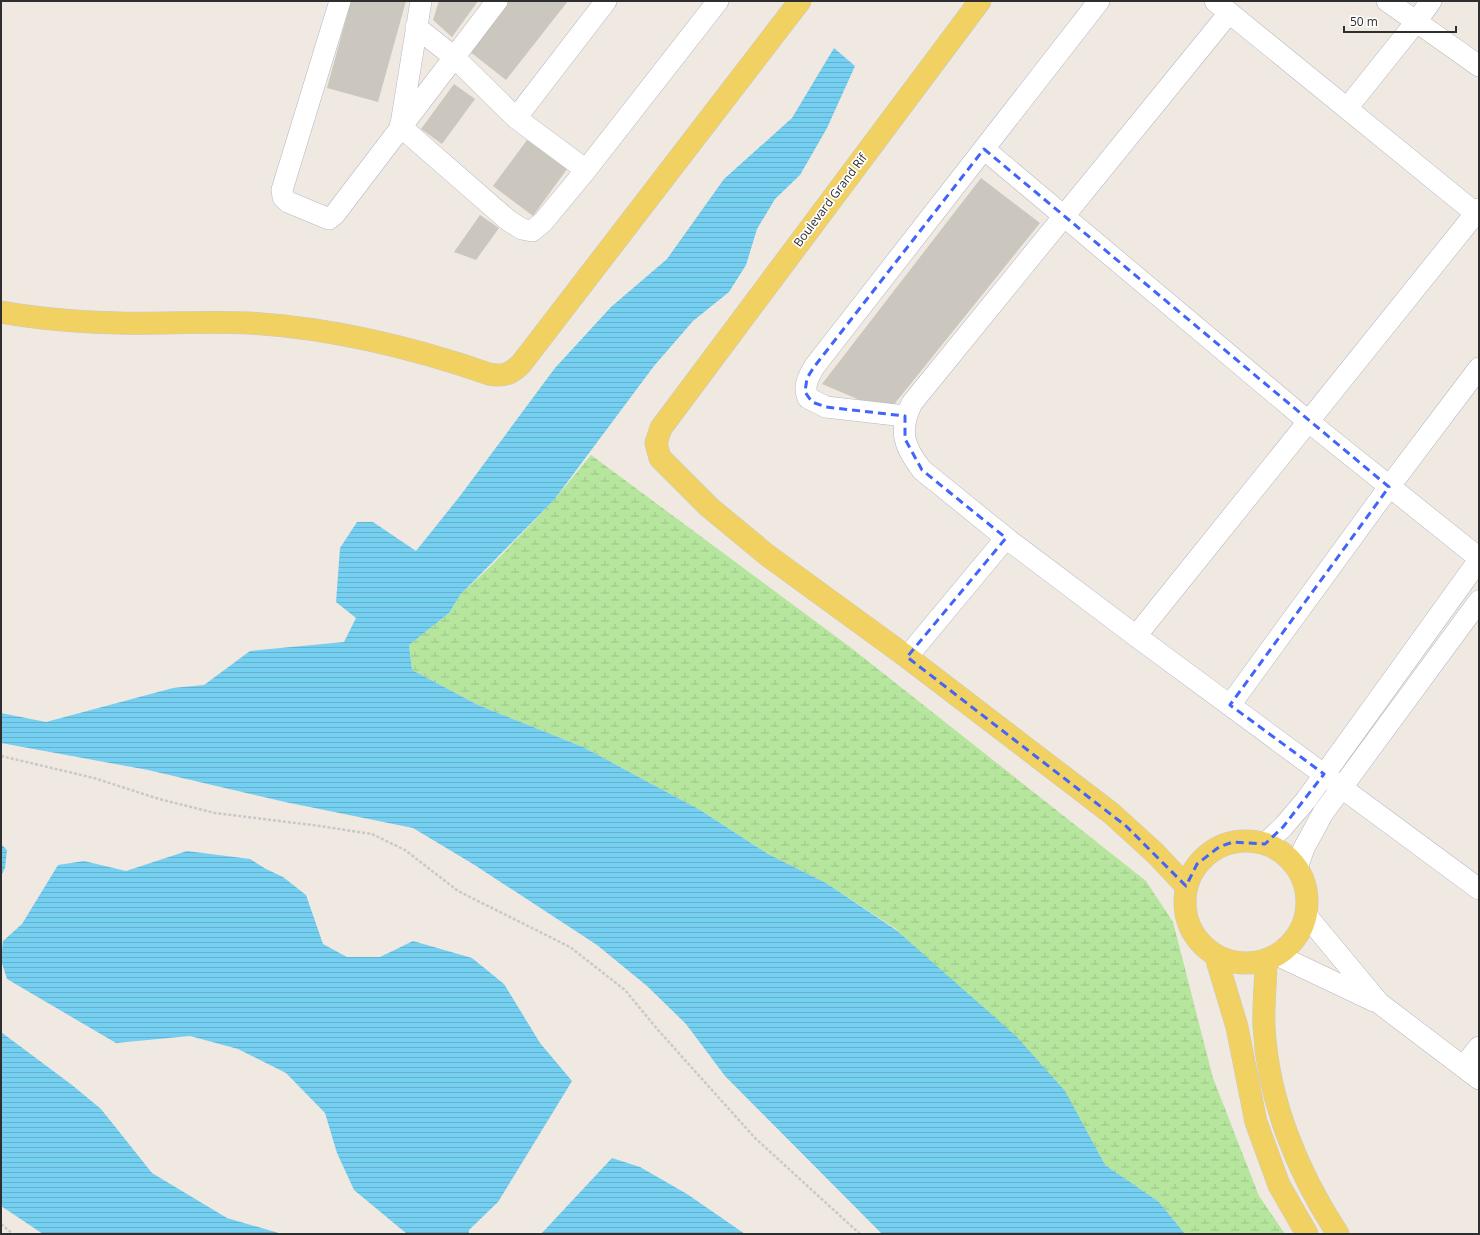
<svg xmlns="http://www.w3.org/2000/svg" width="1480" height="1235" font-family="'Open Sans',sans-serif">
	<style>
		.wetland { fill: url(#wetland-marsh) }
		.water { fill: url(#water-rules) }
		.building { fill: #cbc7bf }
		.lines { fill: none; stroke-linecap: round; stroke-linejoin: round }
		.minor-casing { stroke: #b4b7c1; stroke-width: 22 }
		.major-casing { stroke: #c9c9c9; stroke-width: 23 }
		.path { stroke: #c9c9c9; stroke-width: 2.5; stroke-dasharray: 3 2; stroke-linecap: butt }
		.minor { stroke: #fff; stroke-width: 21 }
		.major { stroke: #f2d163; stroke-width: 22 }
		.marked { fill: none; stroke: #4264fb; stroke-width: 3; stroke-dasharray: 8 5; stroke-linejoin: round }
		.labels { text-anchor: middle; dominant-baseline: central; stroke-width: 3.5; stroke-linejoin: round; paint-order: stroke }
		.street-label { font-size: 12px; fill: #2e2e2e; stroke: #fff }
	</style>
	<defs>
		<pattern id="wetland-marsh" width="20" height="14" patternUnits="userSpaceOnUse"><rect width="20" height="14" fill="#b6e59e"/><path d="M1 5h8M5 5V1M11 12h8M15 12V8" fill="none" stroke="#9dc588"/></pattern>
		<pattern id="water-rules" width="6" height="5" patternUnits="userSpaceOnUse"><rect width="6" height="5" fill="#75cff0"/><path d="M0 2.5h6" fill="none" stroke="#66b2ce"/></pattern>
	</defs>
	<rect width="100%" height="100%" fill="#efe9e1"/>
	<path class="wetland" d="M591 455 850 647 1146 881 1173 922 1213 1078 1259 1196 1285 1234H1185L1159 1202 1105 1165 1093 1144 896 929 826 883 768 854 700 810 583 747 478 705 412 670 409 645 449 613 460 595 493 564 554 500Z"/>
	<path class="water" d="M834 48 855 66 827 128 800 175 775 199 757 229 746 265 729 292 693 321 654 366 554 500 460 595 449 613 409 645 412 670 478 705 583 747 700 810 768 854 826 883 896 930 1016 1036 1065 1091 1105 1165 1159 1202 1185 1234H882L725 1076 686 1024 647 986 597 945 473 864 413 828 285 802 148 770 1 743V713L46 722 173 688 204 685 250 651 344 642 356 618 336 602 340 548 357 522H373L416 551 460 496 555 368 611 307 667 259 724 179 792 118Z
		M1 844 7 850 5 868 1 876Z
		M187 851 250 859 266 869 283 877 306 895 323 944 347 957H380L413 941 472 958 504 984 540 1043 572 1081 498 1202 469 1230V1234H407L354 1190 337 1153 325 1113 286 1073 238 1049 190 1036 116 1043 7 979 1 960 3 941 22 924 58 865 84 861 126 871Z
		M1 1032 72 1085 101 1109 152 1173 227 1218 282 1234H43L1 1206Z
		M612 1158 640 1167 687 1194 745 1234H541Z"/>
	<path class="building" d="M351 1H406L378 102 327 88Z
		M439 1H478L452 37 433 20Z
		M505 1H568L506 80 469 51Z
		M454 84 475 99 442 144 421 129Z
		M527 140 567 169 533 216 493 186Z
		M981 178 1040 223 888 412 822 384Z
		M480 215 499 228 476 260 454 252Z"/>
	<g class="lines">
		<g class="minor-casing">
			<path id="minor" d="M340 1 282 190 283 197 288 202 329 219 335 214 497 1
				M1215 1 1479 216
				M1387 1 1479 66
				M1229 13 912 403C898 431 904 447 922 470L1006 538 1136 636 1479 889
				M416 27 454 57 516 118 586 170
				M1348 107 1416 22 1431 1
				M516 118 606 1
				M401 124 421 1
				M400 126 509 221 522 229 532 231 543 222 586 170 718 1
				M984 149 1309 422 1479 558
				M905 416 826 407 808 398C803 386 808 378 814 367L1099 1
				M1136 636 1479 209
				M907 657 1006 538
				M1230 705 1389 487 1479 368
				M1265 844 1283 827 1306 800 1479 560
				M1297 868 1304 848 1323 813 1479 601
				M1306 915 1379 1003 1479 1079
				M1277 955 1374 1001
				M1463 1067 1479 1047"/>
		</g>
		<g class="major-casing">
			<path id="major" d="M980 1 661 428 656 443 660 458 709 507 767 555 907 657 1111 813 1155 853 1186 886
				M1 312C40 319 79 322 119 323 162 324 206 321 249 323 331 328 411 347 489 374 503 377 511 374 521 364L800 1
				M1185 902a61 61 0 1 1 122 0a61 61 0 1 1-122 0Z
				M1216 957 1237 1027 1256 1122 1279 1185 1307 1234
				M1266 960C1266 982 1263 1005 1264 1027 1268 1101 1298 1173 1338 1234"/>
		</g>
		<path class="path" d="M1 756 94 778 159 799 215 813 320 826 372 834 405 850 458 891 570 947 625 990 658 1030 755 1138 860 1234
			M1 1224 13 1234"/>
		<use href="#minor" class="minor"/>
		<use href="#major" class="major"/>
	</g>
	<path class="marked" d="M984 149 1389 487 1230 705 1324 774 1283 827 1265 844 1233 842 1219 847 1197 864 1186 886 1126 826 907 657 1006 538 922 470 905 439V416L826 407 812 402 805 392 807 378 814 367Z"/>
	<g class="labels">
		<g class="street-label">
			<text transform="translate(830 200) rotate(-53)">Boulevard Grand Rif</text>
		</g>
	</g>
	<rect width="1480" height="1235" fill="none" stroke="#2e2e2e" stroke-width="4"/>
	<path d="M1344 26v6h112v-6" fill="none" stroke="#2e2e2e" stroke-width="2"/>
	<text x="1350" y="26" font-size="12" fill="#2e2e2e" stroke="#ffffff" stroke-width="3" paint-order="stroke">50 m</text>
</svg>
